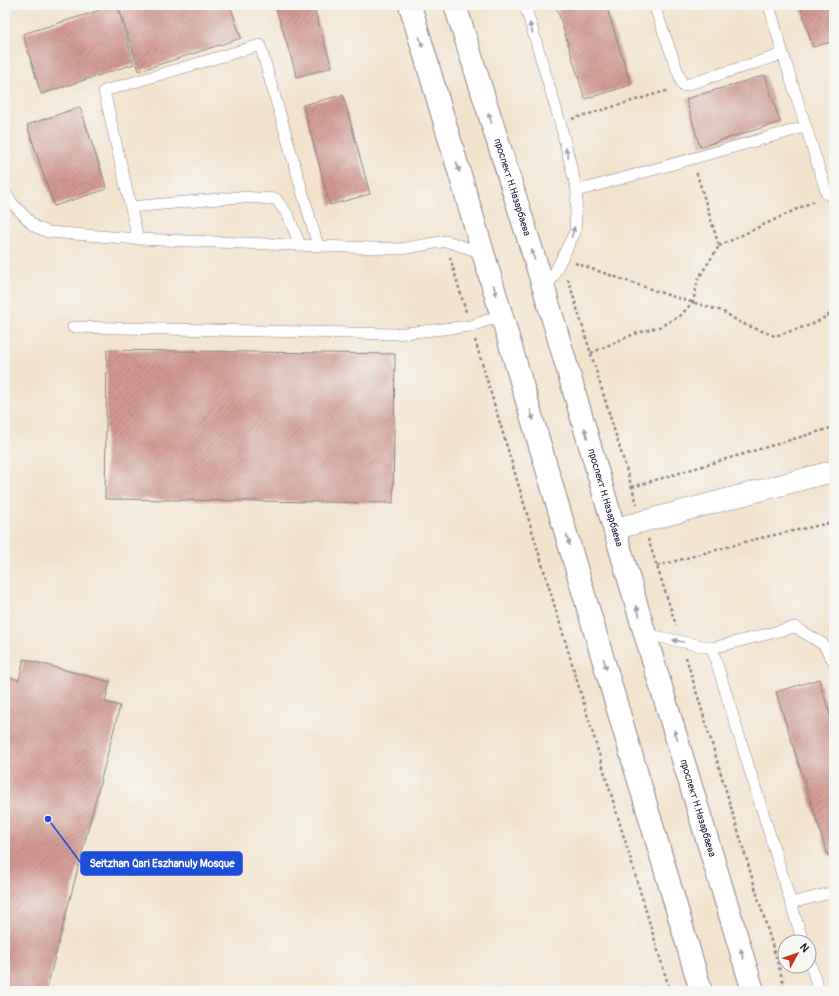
<svg xmlns="http://www.w3.org/2000/svg" width="839" height="996" font-family="Pangolin,sans-serif">
	<style>
		.building { fill: url(#building-hatch) }
		.lines { fill: none; stroke-linecap: round; stroke-linejoin: round }
		.service-casing { stroke: #8a8284; stroke-width: 12 }
		.minor-casing { stroke: #8a8284; stroke-width: 22 }
		.secondary-casing { stroke: #8a8284; stroke-width: 24 }
		.path { stroke: #8a8284; stroke-width: 2.5; stroke-dasharray: 3 3; stroke-linecap: butt }
		.service { stroke: #fff; stroke-width: 11 }
		.minor { stroke: #fff; stroke-width: 21 }
		.secondary { stroke: #fff; stroke-width: 22 }
		.oneway { fill: #9c9ca7 }
		.labels { text-anchor: middle; dominant-baseline: central; stroke-width: 3; stroke-linejoin: round; paint-order: stroke }
		.street-label { font-size: 10px; fill: #22223b; stroke: #f6f6f2 }
		.leader { fill: none; stroke: #1d4ed8; stroke-width: 1.5 }
		.callout-dot { fill: #1d4ed8; stroke: #f6f6f2; stroke-width: 1.5 }
		.callout { fill: #1d4ed8; stroke: #1d4ed8; stroke-width: 1.5 }
		.callout-label { font-size: 11px; text-anchor: middle; font-weight: bold; fill: #fff }
	</style>
	<defs>
		<pattern id="building-hatch" width="6" height="6" patternUnits="userSpaceOnUse"><rect width="6" height="6" fill="#d19990"/><path d="M-1 1l2-2M0 6l6-6M5 7l2-2" fill="none" stroke="#a97c77"/></pattern>
	</defs>
	<rect width="100%" height="100%" fill="#f6f6f2"/>
	<filter id="ink" filterUnits="userSpaceOnUse"><feTurbulence type="fractalNoise" baseFrequency=".025" numOctaves="2"/><feDisplacementMap in="SourceGraphic" scale="8" xChannelSelector="R" yChannelSelector="G"/><feConvolveMatrix kernelMatrix="1 2 1 2 8 2 1 2 1" color-interpolation-filters="sRGB"/></filter>
	<filter id="wash" filterUnits="userSpaceOnUse"><feTurbulence type="fractalNoise" baseFrequency=".012" numOctaves="4" result="noise"/><feDisplacementMap in="SourceGraphic" scale="16" xChannelSelector="R" yChannelSelector="G"/><feGaussianBlur stdDeviation="0.9" result="paint"/><feColorMatrix in="noise" values="0 0 0 0 0 0 0 0 0 0 0 0 0 0 0 0 0 1.4 0 .05"/><feComposite in="paint" operator="in"/></filter>
	<g filter="url(#wash)">
		<rect width="100%" height="100%" fill="#f3e3cd"/>
		<g id="blocks">
			<path class="building" d="M117 5 134 64 41 94 23 34Z
				M139 5H230L241 38 139 71 120 11Z
				M275 5H313L332 67 297 77Z
				M556 5H606L631 85 585 99Z
				M800 5H834V41L813 47Z
				M765 75 780 122 700 147 686 99Z
				M343 95 370 194 330 205 303 105Z
				M80 107 107 189 54 206 27 125Z
				M107 350 395 354 393 503 105 499Z
				M24 659 110 682 105 702 120 706 46 991H5V676L19 680Z
				M819 679 834 727V854L828 856 776 692Z"/>
		</g>
	</g>
	<g filter="url(#ink)">
		<use href="#blocks" fill-opacity="0" stroke="#8a8284" stroke-width="1"/>
		<g class="lines">
			<g class="service-casing">
				<path id="service" d="M525 5 560 122 577 191 575 232 546 290
					M654 5 683 86 783 54 769 5
					M783 54 827 194
					M577 191 805 127
					M5 193 12 203 34 226 48 232 138 239 401 249 446 241 483 253
					M131 207 240 197 276 199 288 215 300 245
					M138 239 104 91 260 45 318 246
					M73 327 395 334 471 326 502 315
					M645 634 712 648 795 627 823 644 834 662
					M712 648 803 942
					M791 903 834 892
					M809 959 819 991"/>
			</g>
			<g class="minor-casing">
				<path id="minor" d="M614 529 834 471"/>
			</g>
			<g class="secondary-casing">
				<g id="secondary">
					<path d="M410 5 701 991"/>
					<path id="s1" d="M455 5 545 292 645 634 753 991"/>
				</g>
			</g>
			<path class="path" d="M572 119 669 90
				M719 246 816 200
				M450 257 466 312
				M575 263 668 295 722 311 741 323 775 336 813 324 834 312
				M568 279 637 504
				M475 340 670 991
				M591 353 634 334 659 327 680 316 693 302 698 279 719 246 696 171
				M632 487 834 427
				M648 539 676 625
				M657 566 756 539 834 522
				M686 657 786 991"/>
			<use href="#service" class="service"/>
			<use href="#minor" class="minor"/>
			<use href="#secondary" class="secondary"/>
		</g>
		<defs><path id="oneway-solid" d="M-6-.8H1V-3.2L6.5 0L1 3.2V.8H-6Z"/></defs>
		<g class="oneway">
			<use href="#oneway-solid" transform="translate(531 28) rotate(-106)"/>
			<use href="#oneway-solid" transform="translate(421 42) rotate(73)"/>
			<use href="#oneway-solid" transform="translate(490 118) rotate(-107)"/>
			<use href="#oneway-solid" transform="translate(567 153) rotate(-104)"/>
			<use href="#oneway-solid" transform="translate(458 167) rotate(73)"/>
			<use href="#oneway-solid" transform="translate(573 232) rotate(-75)"/>
			<use href="#oneway-solid" transform="translate(533 255) rotate(-107)"/>
			<use href="#oneway-solid" transform="translate(495 290) rotate(73)"/>
			<use href="#oneway-solid" transform="translate(532 415) rotate(74)"/>
			<use href="#oneway-solid" transform="translate(586 433) rotate(-106)"/>
			<use href="#oneway-solid" transform="translate(568 540) rotate(74)"/>
			<use href="#oneway-solid" transform="translate(638 611) rotate(-107)"/>
			<use href="#oneway-solid" transform="translate(678 641) rotate(-168)"/>
			<use href="#oneway-solid" transform="translate(605 664) rotate(74)"/>
			<use href="#oneway-solid" transform="translate(676 735) rotate(-107)"/>
			<use href="#oneway-solid" transform="translate(742 954) rotate(-107)"/>
		</g>
	</g>
	<g class="labels">
		<g class="street-label">
			<text stroke="none"><textPath href="#s1" startOffset="191">проспект Н.Назарбаева</textPath></text>
			<text stroke="none"><textPath href="#s1" startOffset="515">проспект Н.Назарбаева</textPath></text>
			<text stroke="none"><textPath href="#s1" startOffset="839">проспект Н.Назарбаева</textPath></text>
		</g>
	</g>
	<path class="leader" d="M48 819L81 863"/>
	<circle class="callout-dot" cx="48" cy="819" r="4"/>
	<rect class="callout" x="81" y="852" width="161" height="23" rx="4"/>
	<g class="callout-label">
		<text x="162" y="867">Seitzhan Qari Eszhanuly Mosque</text>
	</g>
	<rect width="839" height="996" fill="none" stroke="#f6f6f2" stroke-width="20"/>
	<g transform="translate(797 954) rotate(50)"><circle r="19" fill="#f6f6f2" stroke="#a1a1a9"/>
	<path d="M0-3L7 15L0 10L-7 15Z" fill="#c8321e"/>
	<text y="-6" font-size="11" font-weight="bold" text-anchor="middle" fill="#22223b">N</text>
	</g>
</svg>
